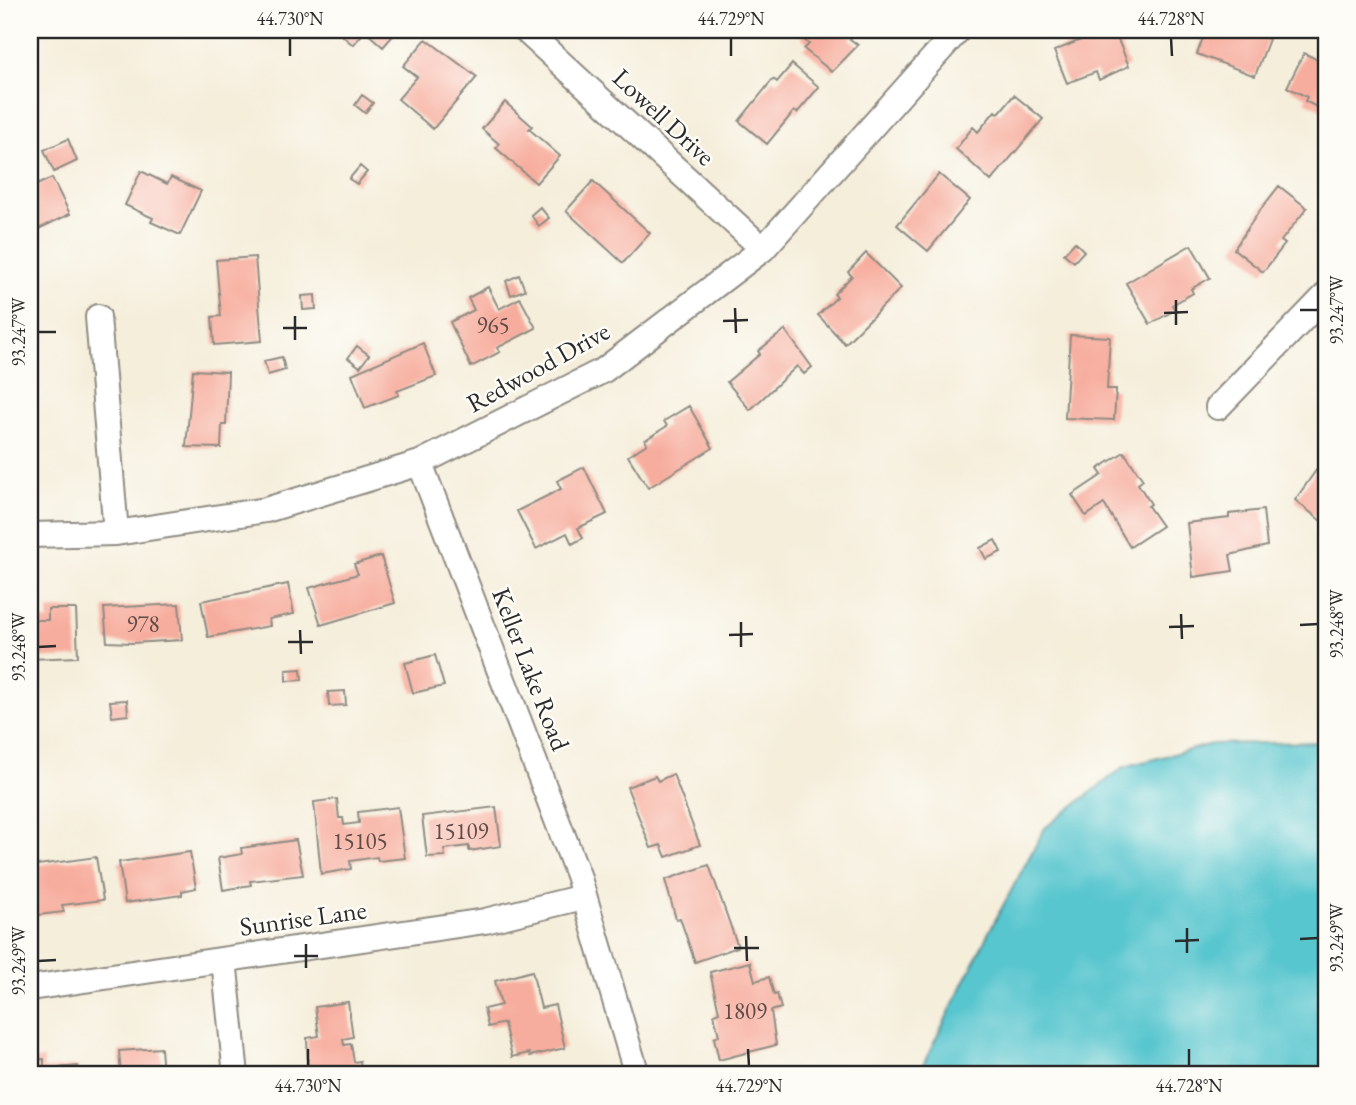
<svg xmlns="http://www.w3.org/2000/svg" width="1356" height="1105" font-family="'EB Garamond',serif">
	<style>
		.water { fill: #59c6cf; stroke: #42787d; stroke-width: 2 }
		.building { fill: #f7ad9e }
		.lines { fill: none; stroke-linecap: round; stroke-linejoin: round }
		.street-casing { stroke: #908c83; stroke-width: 28 }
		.street { stroke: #fff; stroke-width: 24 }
		.ticks { fill: none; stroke: #2b2b2b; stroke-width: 2.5 }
		.labels { text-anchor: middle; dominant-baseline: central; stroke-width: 5; stroke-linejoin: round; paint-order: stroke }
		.number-label { font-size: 23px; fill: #5e4c48 }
		.street-label { font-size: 26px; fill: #2b2b2b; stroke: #fdfcf7 }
		.neatline { fill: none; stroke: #2b2b2b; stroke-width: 2.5 }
		.ticks-label { font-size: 18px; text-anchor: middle; fill: #2b2b2b }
	</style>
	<rect width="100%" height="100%" fill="#fdfcf7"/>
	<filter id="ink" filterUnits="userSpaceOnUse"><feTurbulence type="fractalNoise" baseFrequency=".0143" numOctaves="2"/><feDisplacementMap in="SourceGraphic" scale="14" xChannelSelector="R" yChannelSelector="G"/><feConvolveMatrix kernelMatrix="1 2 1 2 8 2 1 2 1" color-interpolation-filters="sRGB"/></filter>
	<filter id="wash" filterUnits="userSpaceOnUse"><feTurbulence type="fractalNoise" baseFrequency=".00686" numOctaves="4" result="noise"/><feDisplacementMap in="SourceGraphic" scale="28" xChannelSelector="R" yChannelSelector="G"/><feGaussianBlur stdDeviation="1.57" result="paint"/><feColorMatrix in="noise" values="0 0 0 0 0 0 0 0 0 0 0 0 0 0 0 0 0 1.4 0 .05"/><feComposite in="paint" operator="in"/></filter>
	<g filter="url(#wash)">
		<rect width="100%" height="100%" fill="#f5eedb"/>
		<path class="water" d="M1326 742V1075H922V1067L992 926 1045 828 1124 767 1212 744Z"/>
		<g id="blocks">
			<path class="building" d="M336 30H398L383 47 365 31 353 45Z
				M807 30H858L850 39 858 45 832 72 804 49 809 44 801 37Z
				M1091 30H1114L1129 66 1099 80 1096 72 1067 83 1054 51 1081 40 1080 34Z
				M1206 30H1245L1269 39 1255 76 1197 54Z
				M426 39 477 77 433 129 398 99 417 77 403 66Z
				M1304 53 1326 64V112L1305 101 1307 97 1287 87Z
				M792 64 819 87 797 113 794 111 767 144 739 121 773 79 777 82Z
				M362 95 373 103 365 113 355 105Z
				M1014 95 1043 119 991 181 956 149 973 127 978 132 995 111 999 113Z
				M505 102 532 126 529 129 560 156 536 183 496 148 499 144 482 129Z
				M68 139 77 161 54 172 44 150Z
				M360 166 367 172 357 184 349 179Z
				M141 171 167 184 171 177 201 191 180 235 151 222 153 218 125 205Z
				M939 174 970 200 928 251 897 225Z
				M52 178 70 214 30 233V188Z
				M593 181 650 233 623 263 566 211Z
				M1279 186 1307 208 1281 241 1285 244 1263 272 1234 249 1258 213Z
				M540 207 549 218 539 226 531 215Z
				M1075 242 1084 251 1074 262 1064 254Z
				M1191 245 1210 278 1191 289 1193 293 1172 305 1175 310 1150 324 1126 283Z
				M866 253 901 288 845 344 818 315 837 297 834 294 852 276 848 272Z
				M255 257 262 341 214 345 212 317 221 316 216 260Z
				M519 275 525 290 511 295 506 281Z
				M488 287 499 309 520 298 536 328 497 348 500 352 471 367 450 322 474 310 468 298Z
				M315 295 316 309 303 310 302 296Z
				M785 330 812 367 804 374 797 366 750 410 727 382 760 354 758 351Z
				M1070 335 1110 337 1107 389H1116L1114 420 1065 418Z
				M423 343 436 376 397 391 399 395 365 408 352 374Z
				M357 346 369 355 360 367 348 358Z
				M282 357 285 370 268 375 264 361Z
				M193 370 228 372 226 425H222L221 448 186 447Z
				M689 406 713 448 648 488 628 456 647 444 645 440 667 426 664 421Z
				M30 437H32L36 466H30Z
				M1326 446V525L1295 500 1324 459 1319 456Z
				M1124 452 1143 480 1138 484 1151 504 1148 506 1162 526 1130 547 1104 504 1086 516 1072 495 1102 475 1098 469Z
				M584 467 607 514 578 528 583 538 572 544 567 533 536 549 517 511 561 489 557 481Z
				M1263 510 1267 546 1230 555 1233 571 1193 577 1187 523 1229 518V514Z
				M995 540 1001 552 986 559 980 548Z
				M381 556 395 603 321 625 309 588 358 574 354 564Z
				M288 584 294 614 269 619 270 626 208 637 201 601Z
				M179 604 182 640 132 643 107 642 104 608Z
				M48 609H76L78 657 30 659V620H48Z
				M435 655 444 686 413 693 405 663Z
				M301 669 302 680 286 681V670Z
				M345 691 346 705 329 706 328 692Z
				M127 700 128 715 112 717 110 701Z
				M673 774 700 845 666 857 661 845 651 848 627 787 655 776 658 781Z
				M337 799 339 818H343L344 825 359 823 358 812 398 807 405 858 378 861 377 857 350 861 351 869 321 874 314 802Z
				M496 807 501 846 469 851V846L444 849 445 856 427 857 422 816Z
				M296 840 303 875 250 881 251 885 223 890 218 858 242 854 241 848Z
				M190 852 196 888 182 891V895L125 903 119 862Z
				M96 857 103 900 62 905 64 912 30 916V866Z
				M709 865 738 947 695 962 680 918 676 919 665 880Z
				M750 962 755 981 769 977 774 995 777 994 781 1008 771 1011 776 1045 719 1060 714 1038 719 1036 714 1014 719 1012 710 972Z
				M532 971 541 1008 555 1005 565 1048 530 1056 529 1053 512 1057 504 1023 488 1027 484 1009 501 1005 495 981Z
				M348 1002 353 1037 343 1039 344 1045 351 1044 354 1062 360 1061 362 1075H315L314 1069H308L307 1038 319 1036 315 1007Z
				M161 1048 163 1075H121L119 1051Z
				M44 1059V1069L78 1066 79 1075H30V1060Z"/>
		</g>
	</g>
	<g filter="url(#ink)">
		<use href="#blocks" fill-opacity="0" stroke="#908c83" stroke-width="2"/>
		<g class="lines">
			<g class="street-casing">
				<path id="street" d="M525 30 763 249
					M98 317 116 533
					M1218 407 1326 295
					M420 463 578 875 637 1075
					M30 535 116 533 266 510 420 463 604 370 763 249 958 30
					M224 960 236 1075
					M30 988 485 921 583 897"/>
			</g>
			<use href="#street" class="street"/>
		</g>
	</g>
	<path class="ticks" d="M290 38V56M731 38V56M1171 38 1172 56M1176 300V325M735 308 736 333M1300 310H1318M1164 313 1188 312M295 316V340M723 321 748 320M283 328H307M38 332H56M1181 614 1182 639M741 622V647M1300 625 1318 624M1169 627 1194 626M300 630 301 654M729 635 753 634M288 642H313M38 647 56 646M1187 928V953M746 936 747 961M1300 939 1318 938M1175 941 1199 940M306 944V968M734 948H759M294 956H318M38 961 56 960M308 1049V1066M748 1049 749 1066M1189 1049V1066"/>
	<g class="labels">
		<g class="number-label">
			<text x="493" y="325">965</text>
			<text x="143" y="624">978</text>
			<text x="461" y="831">15109</text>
			<text x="360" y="841">15105</text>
			<text x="745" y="1011">1809</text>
		</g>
		<g class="street-label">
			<text transform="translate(664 117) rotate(43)">Lowell Drive</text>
			<text transform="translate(538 367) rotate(-29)">Redwood Drive</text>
			<text transform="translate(531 669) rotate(69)">Keller Lake Road</text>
			<text transform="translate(303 918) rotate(-8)">Sunrise Lane</text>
		</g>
	</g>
	<rect width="1356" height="1105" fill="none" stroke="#fdfcf7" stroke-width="77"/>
	<rect x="38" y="38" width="1280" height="1028" class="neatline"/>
	<g class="ticks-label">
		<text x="290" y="25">44.730°N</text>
		<text x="731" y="25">44.729°N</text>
		<text x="1171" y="25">44.728°N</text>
		<text transform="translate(1337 310) rotate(-90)" y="6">93.247°W</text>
		<text transform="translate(19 332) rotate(-90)" y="6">93.247°W</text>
		<text transform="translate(1337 624) rotate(-90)" y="6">93.248°W</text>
		<text transform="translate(19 647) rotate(-90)" y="6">93.248°W</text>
		<text transform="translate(1337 938) rotate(-90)" y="6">93.249°W</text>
		<text transform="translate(19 961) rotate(-90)" y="6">93.249°W</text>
		<text x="308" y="1092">44.730°N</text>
		<text x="749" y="1092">44.729°N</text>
		<text x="1189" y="1092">44.728°N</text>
	</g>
</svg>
